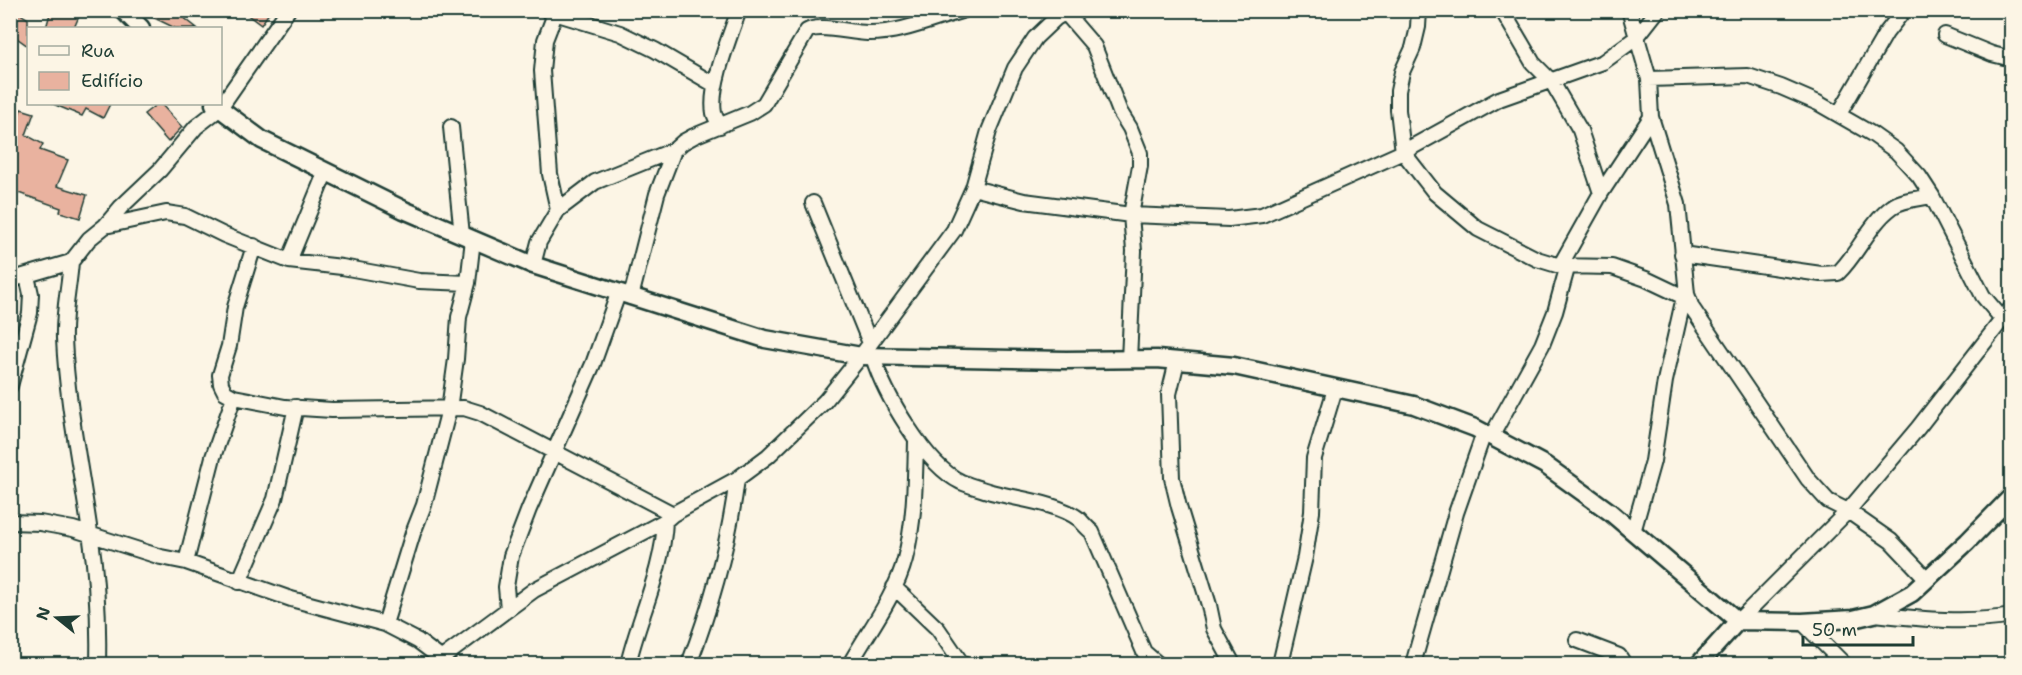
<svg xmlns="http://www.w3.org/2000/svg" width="2022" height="675" font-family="'Shantell Sans',sans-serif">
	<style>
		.building { fill: #e9b29f; stroke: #1f3d34; stroke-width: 1.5 }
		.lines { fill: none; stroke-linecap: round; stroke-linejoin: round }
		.minor-casing { stroke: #1f3d34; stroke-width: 18 }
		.tertiary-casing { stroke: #1f3d34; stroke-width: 21 }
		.minor { stroke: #fcf5e5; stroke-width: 14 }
		.tertiary { stroke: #fcf5e5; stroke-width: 16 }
	</style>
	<rect width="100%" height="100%" fill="#fcf5e5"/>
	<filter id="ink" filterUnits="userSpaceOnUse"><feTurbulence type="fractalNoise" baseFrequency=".0167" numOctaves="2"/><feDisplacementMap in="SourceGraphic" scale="12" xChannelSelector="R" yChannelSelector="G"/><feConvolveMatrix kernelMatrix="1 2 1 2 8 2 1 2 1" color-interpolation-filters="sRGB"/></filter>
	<g filter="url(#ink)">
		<path class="building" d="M51 10H73L80 14 74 28H46Z
			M138 10H174L197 28H175Z
			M241 10H271L261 25Z
			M19 13 28 19V46L10 33V26Z
			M53 104H110L103 118 86 109 82 116Z
			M157 104H161L182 127 168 142 144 114Z
			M21 109 34 113 26 135 43 144 40 150 68 160 57 186 87 195 80 218 60 212 61 208 10 190V165L18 142 11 139Z"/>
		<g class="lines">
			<g class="minor-casing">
				<path id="minor" d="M453 10 454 12
					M1063 10 1094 46 1120 112 1130 128 1140 153V166L1131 215 1134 251 1129 360
					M1419 10 1418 27 1413 48 1402 72 1398 91V110L1403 152 1435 193 1478 229 1537 259 1560 266 1612 267 1646 279 1684 297
					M1502 10 1533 63 1552 82 1580 130 1601 193
					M1629 10 1649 79 1651 117 1678 204 1687 294 1692 308 1808 479 1828 501 1848 511 1891 541 1927 579
					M548 11 620 33 655 50 715 85
					M555 14 545 40 542 71 550 174 558 210
					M1945 35 1992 54 2012 59
					M1649 79 1748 76 1781 87 1818 103 1872 134 1896 151 1919 176 1932 196 1983 296 2003 320
					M1839 114 1886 33 1904 10
					M720 126C718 122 715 117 714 113 709 87 730 36 739 10
					M451 127 462 235
					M973 188 1024 201 1131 215 1229 219 1262 215 1403 152 1499 99 1603 62 1636 38 1658 10
					M813 203 870 343
					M105 226 166 213 185 216 224 235 289 261 342 267 419 281 468 283
					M254 246 235 307 229 346 220 375 221 384 225 392 234 397 285 407 332 410 464 408 480 413 673 514
					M1682 254 1821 274 1838 273C1858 254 1869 224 1892 207 1902 199 1919 199 1932 196
					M289 261 326 171
					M71 262C69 288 63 313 64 339 67 405 81 468 90 533 97 577 99 620 98 664
					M533 265 539 242 558 210 595 182 674 150
					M1560 266 1601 193 1651 117
					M10 280 71 262 89 239 105 226 121 207 160 170 196 127 219 109 288 10
					M631 297 657 194 674 150 683 142 694 136 750 113 764 104 807 31C819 23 851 33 867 33 900 34 932 19 964 10
					M873 357C884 393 925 465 961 482 970 486 982 489 991 492 1017 499 1058 503 1079 519 1083 523 1087 528 1092 532L1144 652 1158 664
					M1177 361 1169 394 1172 478 1179 507 1209 605 1214 629 1233 664
					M10 386 30 313 31 294 27 276
					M1491 437 1542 345 1555 312 1568 265
					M10 522 40 523 73 529 161 557 186 562 291 599 385 624 418 641 447 663
					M1633 532 1653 461 1665 381 1684 297 1687 294
					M186 562 213 457 234 397
					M239 582 275 499 296 407
					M894 587 938 629 962 664
					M508 609 506 587 511 556 529 509 593 364 618 294
					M1874 614C1921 619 1965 624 2012 616
					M1738 621 1848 511 1918 428 2012 307
					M1802 622 1844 664
					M385 624 413 533 424 505 449 409 456 359 459 317 468 283 473 239
					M1577 640 1619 656 1624 664
					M434 664 534 590 665 521 673 514 737 479 768 456 825 401 861 356 954 230 973 188 989 131 1015 68 1035 38 1056 18 1069 10
					M628 664C639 617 663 570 665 521
					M689 664C712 604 729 543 737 479
					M850 664C869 630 895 597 905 559 915 521 915 480 916 441
					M1280 664 1305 557 1312 512 1314 458 1335 389
					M1413 664 1456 513 1484 433"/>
			</g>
			<g class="tertiary-casing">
				<path id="tertiary" d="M123 10 141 28
					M214 104 262 140 404 210 533 265 765 339 861 356 1066 360 1157 359 1234 366 1414 405 1475 428 1545 465 1610 512 1738 621 1802 622 1853 619 1874 614 1912 593 1967 542 2012 496
					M1699 664 1738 621"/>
			</g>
			<use href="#minor" class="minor"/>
			<use href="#tertiary" class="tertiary"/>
		</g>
	</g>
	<rect width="2022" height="675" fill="none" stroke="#fcf5e5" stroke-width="36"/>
	<rect x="18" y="18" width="1986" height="639" fill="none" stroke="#1f3d34" stroke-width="2" filter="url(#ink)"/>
	<rect x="27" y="27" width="195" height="78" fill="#fcf5e5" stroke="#a4ab9e" stroke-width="1.5"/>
	<rect x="39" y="46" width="30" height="9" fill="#fcf5e5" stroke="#a4ab9e" stroke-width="1.5"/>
	<text x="81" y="57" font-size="18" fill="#1f3d34">Rua</text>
	<rect x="39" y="72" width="30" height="18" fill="#e9b29f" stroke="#a4ab9e" stroke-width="1.5"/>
	<text x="81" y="87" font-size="18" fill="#1f3d34">Edifício</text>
	<g transform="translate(57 618) rotate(288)" stroke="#fcf5e5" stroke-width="4.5" paint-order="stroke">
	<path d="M0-4.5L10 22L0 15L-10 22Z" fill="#1f3d34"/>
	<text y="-9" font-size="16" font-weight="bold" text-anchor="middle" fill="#1f3d34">N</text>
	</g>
	<path d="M1803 636v9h110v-9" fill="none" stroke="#1f3d34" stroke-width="3"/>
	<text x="1812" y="636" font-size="18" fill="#1f3d34" stroke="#fcf5e5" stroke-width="4.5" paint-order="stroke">50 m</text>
</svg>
